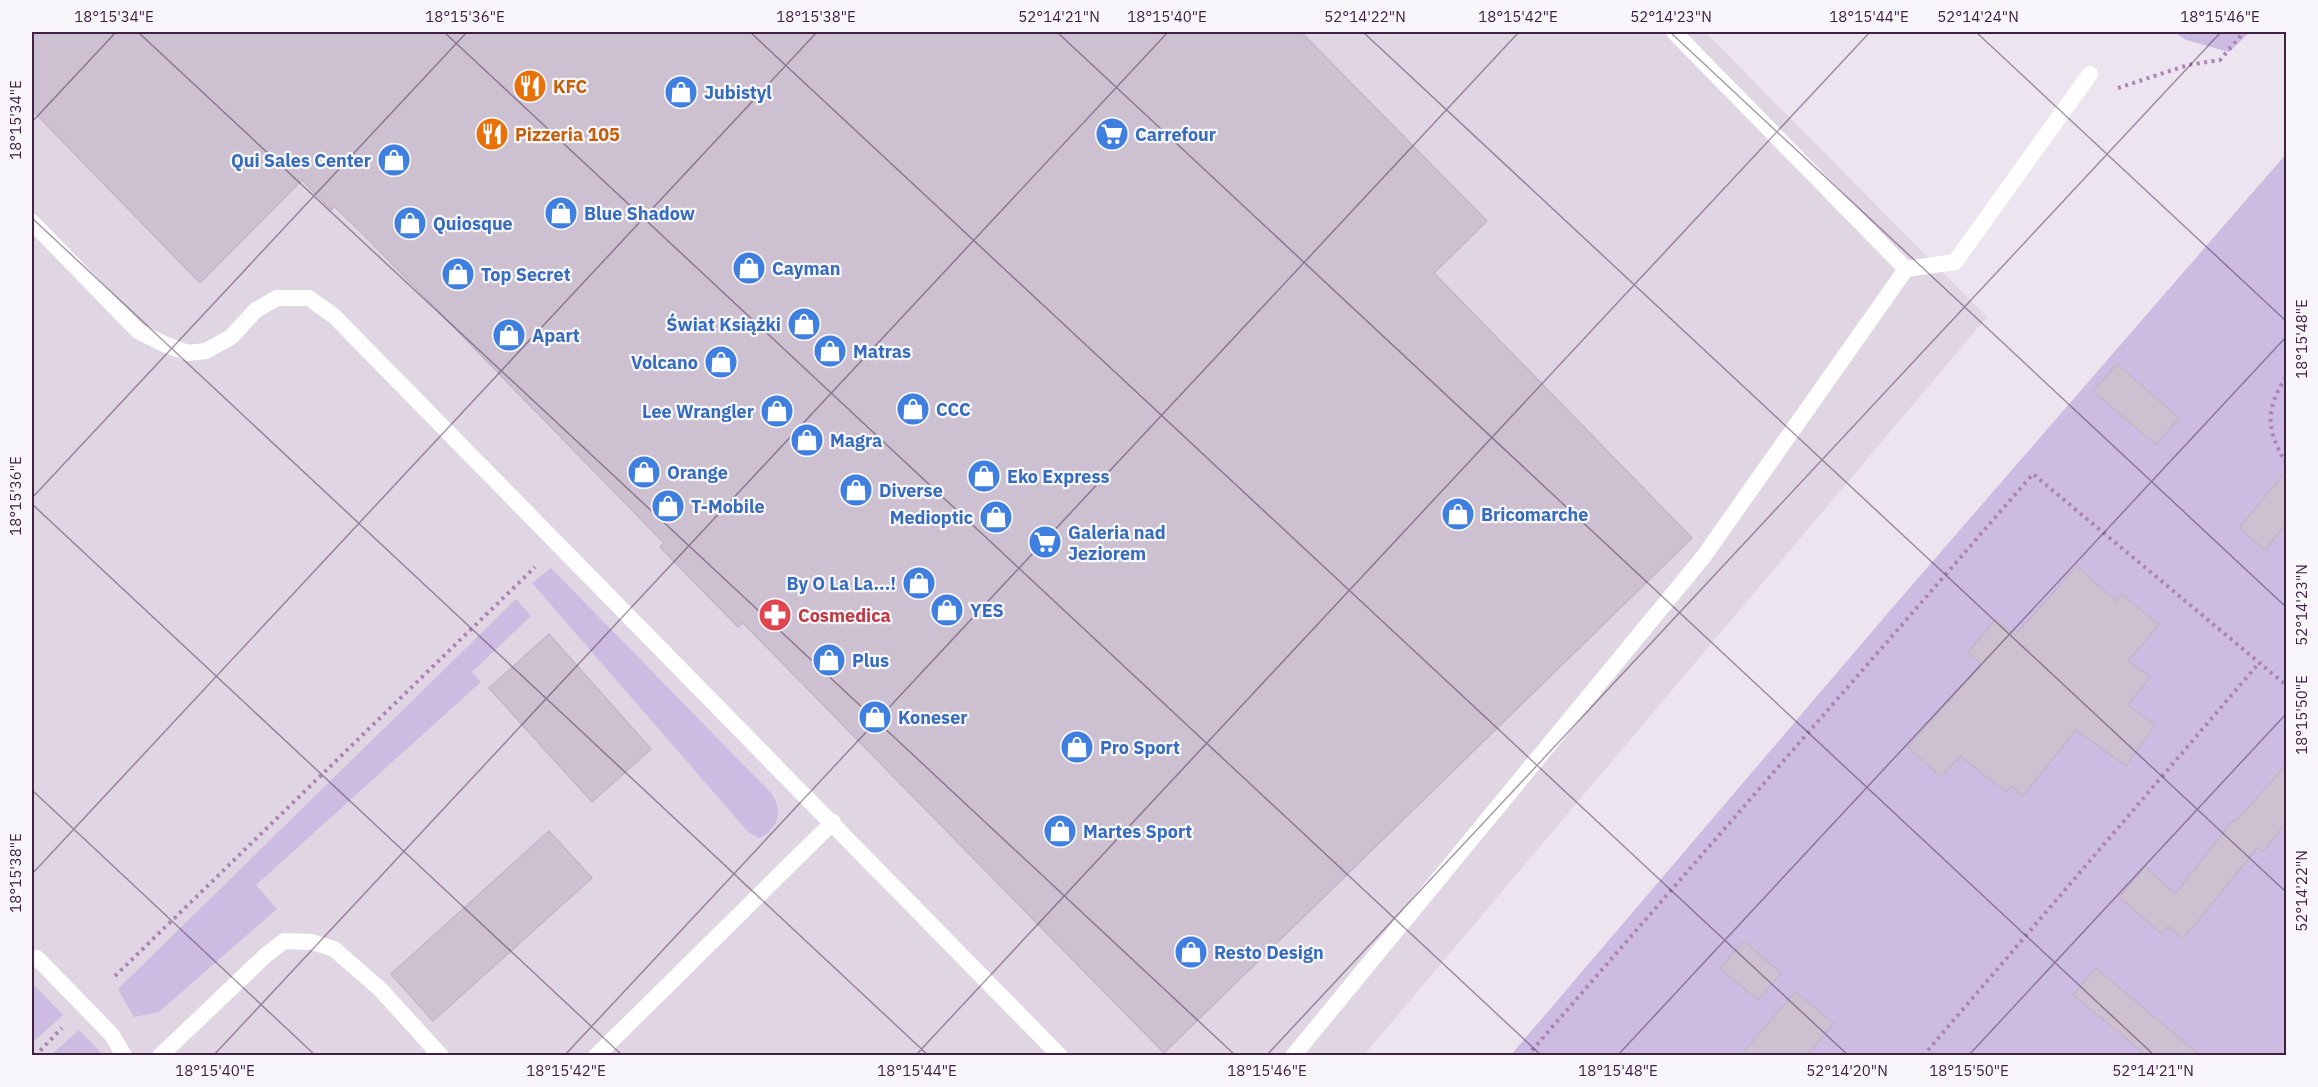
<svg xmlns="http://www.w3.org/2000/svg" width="2318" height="1087" font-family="'IBM Plex Sans',sans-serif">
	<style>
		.built { fill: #e0d5e3 }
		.green { fill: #cdbce2 }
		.building { fill: #ccc0d1; stroke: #c5b6ca; stroke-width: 1.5 }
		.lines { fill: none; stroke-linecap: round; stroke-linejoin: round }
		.path { stroke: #af82b6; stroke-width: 4; stroke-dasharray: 3 4.5; stroke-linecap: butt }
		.service { stroke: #fff; stroke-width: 16 }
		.ticks { fill: none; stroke: #402144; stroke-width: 1.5; stroke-opacity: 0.45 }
		.labels { text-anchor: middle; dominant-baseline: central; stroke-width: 4.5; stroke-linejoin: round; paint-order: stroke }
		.food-label { font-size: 18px; font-weight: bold; fill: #c56008; stroke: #f9f6fb; text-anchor: start }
		.shop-label { font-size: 18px; font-weight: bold; fill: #366cbe; stroke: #f9f6fb; text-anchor: start }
		.health-label { font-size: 18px; font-weight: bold; fill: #be3a42; stroke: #f9f6fb; text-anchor: start }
		.neatline { fill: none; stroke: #402144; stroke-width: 2 }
		.ticks-label { font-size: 15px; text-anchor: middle; fill: #402144 }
	</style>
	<rect width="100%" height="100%" fill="#ece5ef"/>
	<path class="built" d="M32 32H1705L1987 317 1364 1055H32Z"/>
	<path class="green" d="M2174 32H2250L2229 52 2186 40Z
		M2286 154V1055L1510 1056 1893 607Z
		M551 568 771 793C784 810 778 830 759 838L749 833 532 583Z
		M516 599 531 616 472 672 481 682 256 885 277 909 159 1012 134 1017 118 989Z
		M32 983 63 1015 32 1043Z
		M79 1030 103 1055H51Z"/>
	<path class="building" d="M32 32H1301L1487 221 1434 273 1692 538 1164 1053 743 623 738 627 660 547 664 543 363 234 334 206 331 210 302 180 200 283 32 110Z
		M2117 364 2179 418 2156 445 2093 391Z
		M2286 471V524L2265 550 2239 528Z
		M2077 566 2116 601 2122 594 2159 625 2128 661 2150 677 2128 705 2155 725 2126 766 2076 730 2023 796 2011 786 2006 792 1960 756 1941 777 1908 747 1981 664 1968 652 1996 619 2015 635Z
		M549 634 651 749 592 802 489 688Z
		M2286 765V822L2263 852 2257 848 2183 939 2168 926 2162 934 2119 897 2145 867 2175 894 2233 820 2235 822Z
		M549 831 592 878 433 1021 391 974Z
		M1744 941 1781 973 1758 1000 1720 968Z
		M2096 968 2201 1056H2146L2140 1050 2073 995Z
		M1795 992 1834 1023 1806 1056H1740Z"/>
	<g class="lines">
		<path class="path" d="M2118 88 2188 65 2220 60 2244 32
			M2286 377C2265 410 2266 429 2286 463
			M115 976 535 567
			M35 1056 62 1028
			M1527 1056 2033 474 2286 685
			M1923 1056 2259 663"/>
		<path class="service" d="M32 222 138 331 164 344 188 353 206 351 231 337 256 310 277 298H309L334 316 1060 1056
			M1906 269 1955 262 2090 74
			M37 958 112 1035 124 1056
			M160 1056 266 955 284 941 312 942 334 949 380 989 441 1056
			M596 1056 833 822
			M1293 1056 1704 556 1906 269 1674 32"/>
	</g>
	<path class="ticks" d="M138 32 1236 1056M444 32 1542 1056M750 32 1849 1056M1057 32 2155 1056M1363 32 2286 892M1670 32 2286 607M1976 32 2286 321M2283 32 2286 35M32 122 116 32M32 218 929 1056M32 498 467 32M32 504 623 1056M32 790 316 1056M32 874 817 32M213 1056 1168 32M564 1056 1519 32M915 1056 1870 32M1266 1056 2221 32M1617 1056 2286 337M1968 1056 2286 714"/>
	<defs>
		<g id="restaurant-disc" transform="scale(1.725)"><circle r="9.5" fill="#e8710a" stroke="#f9f6fb"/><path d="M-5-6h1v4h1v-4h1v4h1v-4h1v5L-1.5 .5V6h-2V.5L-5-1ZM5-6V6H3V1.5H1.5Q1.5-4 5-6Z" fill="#fff"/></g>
		<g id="shop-disc" transform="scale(1.725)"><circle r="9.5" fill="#3f7fe0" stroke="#f9f6fb"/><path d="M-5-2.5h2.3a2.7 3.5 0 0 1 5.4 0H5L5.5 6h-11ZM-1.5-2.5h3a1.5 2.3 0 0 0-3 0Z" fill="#fff"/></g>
		<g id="supermarket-disc" transform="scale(1.725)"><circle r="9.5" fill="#3f7fe0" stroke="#f9f6fb"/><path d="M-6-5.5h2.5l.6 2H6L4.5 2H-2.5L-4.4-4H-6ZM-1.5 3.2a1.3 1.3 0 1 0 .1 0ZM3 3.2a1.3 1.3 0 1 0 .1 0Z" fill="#fff"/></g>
		<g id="pharmacy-disc" transform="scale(1.725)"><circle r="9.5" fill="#e0444e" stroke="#f9f6fb"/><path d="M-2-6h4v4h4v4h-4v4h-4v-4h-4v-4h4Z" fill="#fff"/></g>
	</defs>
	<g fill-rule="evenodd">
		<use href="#restaurant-disc" x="530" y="86"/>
		<use href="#shop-disc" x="681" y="92"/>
		<use href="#restaurant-disc" x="492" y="134"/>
		<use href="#supermarket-disc" x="1112" y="134"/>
		<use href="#shop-disc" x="394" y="160"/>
		<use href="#shop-disc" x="561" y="213"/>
		<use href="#shop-disc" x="410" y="223"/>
		<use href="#shop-disc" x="749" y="268"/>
		<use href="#shop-disc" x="458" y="274"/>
		<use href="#shop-disc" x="804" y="324"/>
		<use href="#shop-disc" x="509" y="335"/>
		<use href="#shop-disc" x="830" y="351"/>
		<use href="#shop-disc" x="721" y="362"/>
		<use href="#shop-disc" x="913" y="409"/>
		<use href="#shop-disc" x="777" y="411"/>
		<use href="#shop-disc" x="807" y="440"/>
		<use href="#shop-disc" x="644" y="472"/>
		<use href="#shop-disc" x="984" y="476"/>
		<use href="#shop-disc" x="856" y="490"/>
		<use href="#shop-disc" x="668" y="506"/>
		<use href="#shop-disc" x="1458" y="514"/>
		<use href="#shop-disc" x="996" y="517"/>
		<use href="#supermarket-disc" x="1045" y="542"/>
		<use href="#shop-disc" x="919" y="583"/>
		<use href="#shop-disc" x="947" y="610"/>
		<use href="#pharmacy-disc" x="775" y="615"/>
		<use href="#shop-disc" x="829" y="660"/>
		<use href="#shop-disc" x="875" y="717"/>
		<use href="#shop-disc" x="1077" y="747"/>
		<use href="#shop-disc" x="1060" y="831"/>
		<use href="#shop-disc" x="1191" y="952"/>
	</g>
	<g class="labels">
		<g class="food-label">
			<text x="553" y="86">KFC</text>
			<text x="515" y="134">Pizzeria 105</text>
		</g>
		<g class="shop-label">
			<text x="704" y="92">Jubistyl</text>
			<text x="1135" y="134">Carrefour</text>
			<text x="371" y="160" text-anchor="end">Qui Sales Center</text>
			<text x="584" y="213">Blue Shadow</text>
			<text x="433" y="223">Quiosque</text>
			<text x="772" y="268">Cayman</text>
			<text x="481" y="274">Top Secret</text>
			<text x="781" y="324" text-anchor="end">Świat Książki</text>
			<text x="532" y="335">Apart</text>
			<text x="853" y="351">Matras</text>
			<text x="698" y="362" text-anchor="end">Volcano</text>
			<text x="936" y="409">CCC</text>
			<text x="754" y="411" text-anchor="end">Lee Wrangler</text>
			<text x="830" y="440">Magra</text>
			<text x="667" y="472">Orange</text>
			<text x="1007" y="476">Eko Express</text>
			<text x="879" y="490">Diverse</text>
			<text x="691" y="506">T-Mobile</text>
			<text x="1481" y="514">Bricomarche</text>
			<text x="973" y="517" text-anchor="end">Medioptic</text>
			<text x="1068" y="532">Galeria nad<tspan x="1068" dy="21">Jeziorem</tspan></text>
			<text x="896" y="583" text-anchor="end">By O La La...!</text>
			<text x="970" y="610">YES</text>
			<text x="852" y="660">Plus</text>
			<text x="898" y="717">Koneser</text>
			<text x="1100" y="747">Pro Sport</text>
			<text x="1083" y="831">Martes Sport</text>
			<text x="1214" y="952">Resto Design</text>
		</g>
		<g class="health-label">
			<text x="798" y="615">Cosmedica</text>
		</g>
	</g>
	<rect width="2318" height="1087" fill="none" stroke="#f9f6fb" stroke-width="66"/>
	<rect x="33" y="33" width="2252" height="1021" class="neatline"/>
	<g class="ticks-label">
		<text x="114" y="22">18°15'34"E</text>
		<text x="465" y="22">18°15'36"E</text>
		<text x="816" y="22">18°15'38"E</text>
		<text x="1059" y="22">52°14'21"N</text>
		<text x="1167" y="22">18°15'40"E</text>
		<text x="1365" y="22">52°14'22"N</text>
		<text x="1518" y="22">18°15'42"E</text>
		<text x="1671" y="22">52°14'23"N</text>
		<text x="1869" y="22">18°15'44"E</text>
		<text x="1978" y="22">52°14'24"N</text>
		<text x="2220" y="22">18°15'46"E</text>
		<text transform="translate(16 120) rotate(-90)" y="5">18°15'34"E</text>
		<text transform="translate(2302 339) rotate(-90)" y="5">18°15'48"E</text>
		<text transform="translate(16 496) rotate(-90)" y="5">18°15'36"E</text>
		<text transform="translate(2302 605) rotate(-90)" y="5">52°14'23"N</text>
		<text transform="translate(2302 715) rotate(-90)" y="5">18°15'50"E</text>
		<text transform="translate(16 873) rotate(-90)" y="5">18°15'38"E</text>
		<text transform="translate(2302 891) rotate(-90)" y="5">52°14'22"N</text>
		<text x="215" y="1076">18°15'40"E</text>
		<text x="566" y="1076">18°15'42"E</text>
		<text x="917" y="1076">18°15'44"E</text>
		<text x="1267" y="1076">18°15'46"E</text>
		<text x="1618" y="1076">18°15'48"E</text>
		<text x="1847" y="1076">52°14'20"N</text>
		<text x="1969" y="1076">18°15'50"E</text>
		<text x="2153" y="1076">52°14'21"N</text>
	</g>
</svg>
